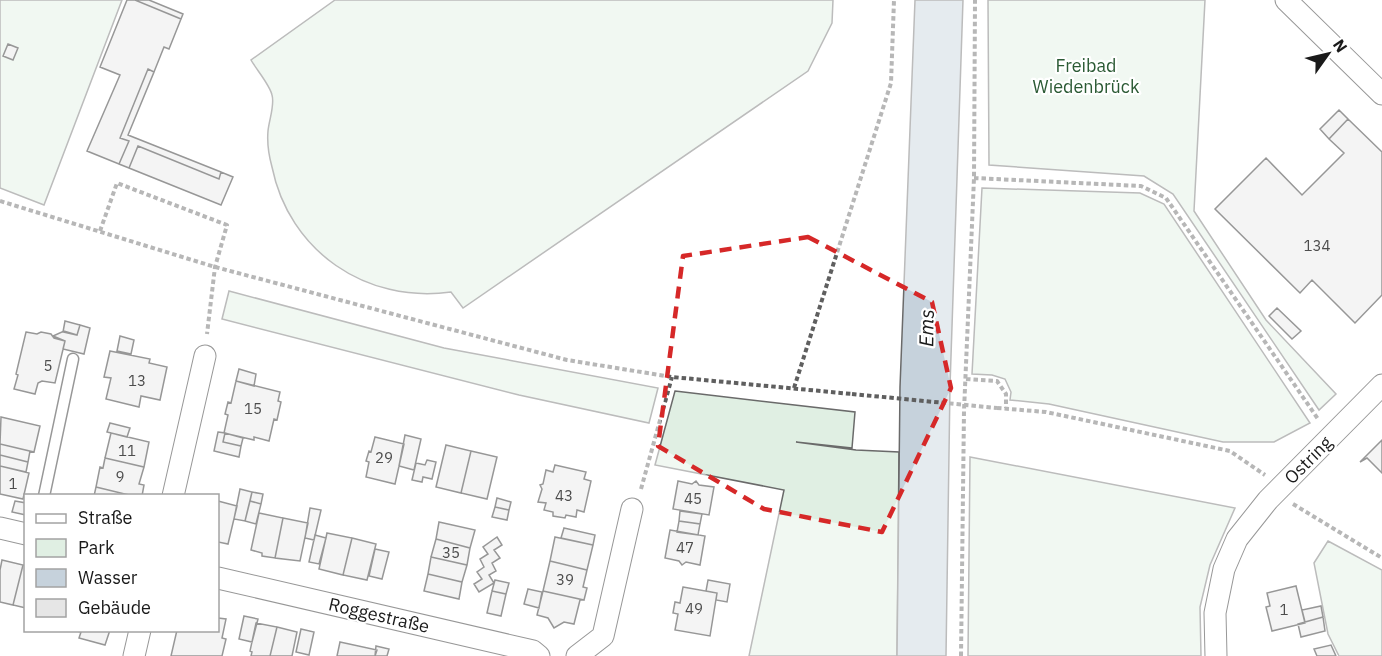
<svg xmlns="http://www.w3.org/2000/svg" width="1382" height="656" font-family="'IBM Plex Sans',sans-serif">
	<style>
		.green { fill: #e0efe3; stroke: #6a6a6a; stroke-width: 1.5 }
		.water { fill: #c6d2dc; stroke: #6a6a6a; stroke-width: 1.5 }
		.building { fill: #e6e6e6; stroke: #1a1a1a; stroke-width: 1.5 }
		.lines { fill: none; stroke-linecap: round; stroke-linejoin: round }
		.service-casing { stroke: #1a1a1a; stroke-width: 13 }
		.minor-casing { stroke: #1a1a1a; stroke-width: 23 }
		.path { stroke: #5f5f5f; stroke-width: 4; stroke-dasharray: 4.5 3; stroke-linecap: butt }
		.service { stroke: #fff; stroke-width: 10 }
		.minor { stroke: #fff; stroke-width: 21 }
		.path-bridge { stroke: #5f5f5f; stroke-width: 4; stroke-dasharray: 4.5 3; stroke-linecap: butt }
		.marked { fill: none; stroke: #d62828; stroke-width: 4.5; stroke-dasharray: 12 8; stroke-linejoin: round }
		.labels { text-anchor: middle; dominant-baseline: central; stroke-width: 4.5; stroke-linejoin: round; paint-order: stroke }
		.number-label { font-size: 15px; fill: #4d4d4d }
		.park-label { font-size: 18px; fill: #2b5a34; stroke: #fff }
		.street-label { font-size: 18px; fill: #1a1a1a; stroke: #fff }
		.water-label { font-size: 20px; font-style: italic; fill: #1a1a1a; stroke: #fff }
	</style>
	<rect width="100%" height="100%" fill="#fff"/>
	<path class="green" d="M0 0H122L44 205 0 188Z
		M335 0H833L832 23 808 71 463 308 451 292C366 304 289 251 272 167 269 156 267 142 268 131 269 120 275 105 272 95 270 85 256 69 251 60Z
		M988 0H1205L1194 211 1266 320 1336 394 1319 410 1173 194 1144 176 989 165Z
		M982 188 1140 193 1164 204 1310 423 1274 442H1223L1049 404 1010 400 1011 392 1005 379 992 375 972 374Z
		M229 291 444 348 658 388 649 423 519 395 222 319Z
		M675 391 855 412 852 448 796 442 856 450 899 452 897 656H749L784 490 655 465Z
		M970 457 1235 508 1210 565 1200 607 1201 656H968Z
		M1328 541 1382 570V656H1339L1328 634 1314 563Z"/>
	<path class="water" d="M915 0H963L950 386 946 656H897L900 387Z"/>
	<path class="building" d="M127 0H135L181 19 169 49 164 47 154 72 148 69 120 138 129 141 119 164 87 151 120 75 100 67Z
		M135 0H149L183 14 181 19Z
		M8 44 18 48 13 60 3 56Z
		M148 69 154 72 128 135 221 172 219 179 138 146 129 168 119 164 129 141 120 138Z
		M148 69 154 72 128 135 221 172 219 179 138 146 129 168 119 164 129 141 120 138Z
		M1339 110 1348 119 1329 139 1320 129Z
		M1348 119 1382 152V295L1355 323 1312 280 1300 293 1215 209 1266 158 1302 195 1344 153 1329 139Z
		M138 146 219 179 221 172 233 177 221 205 129 168Z
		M1277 308 1301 331 1292 339 1269 316Z
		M65 321 80 325 77 335 63 332Z
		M80 325 90 328 84 354 63 349 65 341 53 336 64 331 77 335Z
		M26 332 37 334 41 332 51 334 54 338 65 341 55 383 42 381 38 383 35 394 14 389 18 375 16 374Z
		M120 336 134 340 131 354 117 351Z
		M110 351 150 359 149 363 167 367 160 400 141 396 139 407 106 399 111 378 104 377Z
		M239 369 256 374 254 386 236 381Z
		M236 381 280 392 278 401 281 402 277 420 274 419 269 441 254 437V440L224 433 228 415 225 414 228 402 231 403Z
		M1 417 40 426 34 452 0 444Z
		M110 423 130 428 127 437 107 432Z
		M218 432 225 433 223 442 241 446 239 457 214 451Z
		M111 433 149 442 144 467 105 458Z
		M225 433 243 438 241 446 223 442Z
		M405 435 421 439 414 470 399 466Z
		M375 437 404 444 395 484 366 477 369 462 366 461 369 451 371 452Z
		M1382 440V473L1367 458 1360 462Z
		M0 444 30 451 28 462 0 455Z
		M446 445 471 451 461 493 436 487Z
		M471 451 497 457 487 499 461 493Z
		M0 455 28 462 26 472 0 466Z
		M105 458 144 467 139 484 144 485 142 496H133L96 487 100 467 103 468Z
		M427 460 436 462 432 479 423 477 422 482 412 480 416 463 425 465Z
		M555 465 586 472 584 479 591 481 584 512 577 510 576 517 566 515 565 518 553 516V512L544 510 546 503 538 502 542 489 540 485 543 484 546 470 553 472Z
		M0 466 29 473 23 499 0 494Z
		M678 481 692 484 696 481 699 485 714 487 709 515 673 509Z
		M96 487 133 496H94Z
		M240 489 252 492 245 521 234 519Z
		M252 492 263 494 261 504 250 501Z
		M497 498 511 502 509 510 495 507Z
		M15 501 26 503V515L12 512Z
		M218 501 237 506 228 544 218 542Z
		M250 501 261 504 256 524 245 521Z
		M495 507 509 510 507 520 492 517Z
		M310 508 321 510 314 540 305 538Z
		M680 511 702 514 700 524 679 521Z
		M259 513 283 518 275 558 262 556V553L251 550Z
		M283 518 308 523 300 561 275 558Z
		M679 521 700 524 698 535 677 532Z
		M439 522 475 530 470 548 436 539Z
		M564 528 595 535 593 545 561 538Z
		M670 530 705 536 700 565 686 562 682 565 679 561 665 558Z
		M327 533 352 538 343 575 319 569Z
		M315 535 326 538 319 564 309 562Z
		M497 537 502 545 494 550 500 558 492 563 496 571 489 575 494 583 479 592 474 584 482 579 477 572 484 567 480 559 488 554 483 547Z
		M555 537 593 545 587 570 550 561Z
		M352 538 376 544 367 580 343 575Z
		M436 539 470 548 467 565 431 557Z
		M375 549 389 552 382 579 369 576Z
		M431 557 467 565 462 582 428 574Z
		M2 560 23 565 13 605 0 602V570Z
		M550 561 587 570 583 587 587 588 584 600 543 591Z
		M23 565H26V608L13 605Z
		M428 574 462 582 459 599 424 591Z
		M495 580 509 583 506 594 492 591Z
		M708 580 730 584 727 602 716 600 717 593 706 591Z
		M1296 586 1305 623 1272 631 1266 607 1270 606 1267 593Z
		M683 587 717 593 710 636 675 630 678 614 673 613 675 602 680 603Z
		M528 589 542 592 539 608 524 604Z
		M492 591 506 594 501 616 487 613Z
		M543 591 584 600H580L574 624 564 622 554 628 548 618 537 615Z
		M1321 606 1323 617 1305 622 1302 610Z
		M244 616 258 619 252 642 239 639Z
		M1323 617 1325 631 1301 637 1298 624Z
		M218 618 226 619 222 638 226 639 222 656H171L177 630H218Z
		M256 623 277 627 270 656H251L252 652 250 651Z
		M277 627 297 632 292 656H270Z
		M301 629 314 632 309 655 296 652Z
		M73 630H110L105 645 79 638 81 632Z
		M340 642 377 650 375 656H337Z
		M1331 645 1336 656H1317L1314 649Z
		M376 646 389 649 387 656H375Z"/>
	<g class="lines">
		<g class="service-casing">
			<path id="service" d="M44 496 73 359"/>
		</g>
		<g class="minor-casing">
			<path id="minor" d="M1286 0 1382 94
				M173 496 205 356
				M0 528 26 534
				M218 578 533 651 539 656
				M134 656 140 630
				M577 656 603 636 632 509
				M1216 656 1215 613 1224 569 1237 539 1268 500 1382 385"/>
		</g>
		<path class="path" d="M974 178 1141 186 1166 198 1318 419
			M0 201 215 267 567 360 672 377 852 394
			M100 231 117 183 227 225 215 267 207 334
			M966 379 997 381 1006 394V408
			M794 388 891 83 894 0
			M997 408 1046 412 1230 451 1265 475
			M641 489 672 377
			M1293 504 1382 558
			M961 656 964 411 974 178 975 0"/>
		<use href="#service" class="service"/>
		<use href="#minor" class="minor"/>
		<path class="path-bridge" d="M852 394 997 408"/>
	</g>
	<path d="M0 0H1382V656H0ZM808 237 932 302 951 388 882 532 764 509 658 446 683 256Z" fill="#fff" fill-opacity=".55" fill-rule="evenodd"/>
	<path class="marked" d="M808 237 932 302 951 388 882 532 764 509 658 446 683 256Z"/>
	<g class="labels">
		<g class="number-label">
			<text x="1317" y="245">134</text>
			<text x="48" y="365">5</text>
			<text x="137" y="380">13</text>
			<text x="253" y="408">15</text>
			<text x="127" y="450">11</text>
			<text x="384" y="457">29</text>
			<text x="120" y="476">9</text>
			<text x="13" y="483">1</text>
			<text x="564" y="495">43</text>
			<text x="693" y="498">45</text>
			<text x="685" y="547">47</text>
			<text x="451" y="552">35</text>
			<text x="565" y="579">39</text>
			<text x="694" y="608">49</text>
			<text x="1284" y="609">1</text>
		</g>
		<g class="park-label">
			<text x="1086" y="65">Freibad<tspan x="1086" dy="21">Wiedenbrück</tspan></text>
		</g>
		<g class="street-label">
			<text transform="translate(1308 460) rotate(-45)">Ostring</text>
			<text transform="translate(379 615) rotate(13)">Roggestraße</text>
		</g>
		<g class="water-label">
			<text transform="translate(926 328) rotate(-89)">Ems</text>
		</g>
	</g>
	<rect x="24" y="494" width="195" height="138" fill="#ffffff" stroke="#a3a3a3" stroke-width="1.5"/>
	<rect x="36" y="514" width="30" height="9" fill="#ffffff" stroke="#a3a3a3" stroke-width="1.5"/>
	<text x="78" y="524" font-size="18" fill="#1a1a1a">Straße</text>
	<rect x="36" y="539" width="30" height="18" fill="#e0efe3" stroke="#a3a3a3" stroke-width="1.5"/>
	<text x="78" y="554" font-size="18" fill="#1a1a1a">Park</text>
	<rect x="36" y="569" width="30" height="18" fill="#c6d2dc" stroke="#a3a3a3" stroke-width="1.5"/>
	<text x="78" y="584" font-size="18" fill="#1a1a1a">Wasser</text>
	<rect x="36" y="599" width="30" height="18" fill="#e6e6e6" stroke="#a3a3a3" stroke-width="1.5"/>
	<text x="78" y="614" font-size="18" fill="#1a1a1a">Gebäude</text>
	<g transform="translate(1328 54) rotate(56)" stroke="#ffffff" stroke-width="4.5" paint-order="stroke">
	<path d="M0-4.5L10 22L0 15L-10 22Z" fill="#1a1a1a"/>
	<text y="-9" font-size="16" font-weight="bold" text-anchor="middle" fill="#1a1a1a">N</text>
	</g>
</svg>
